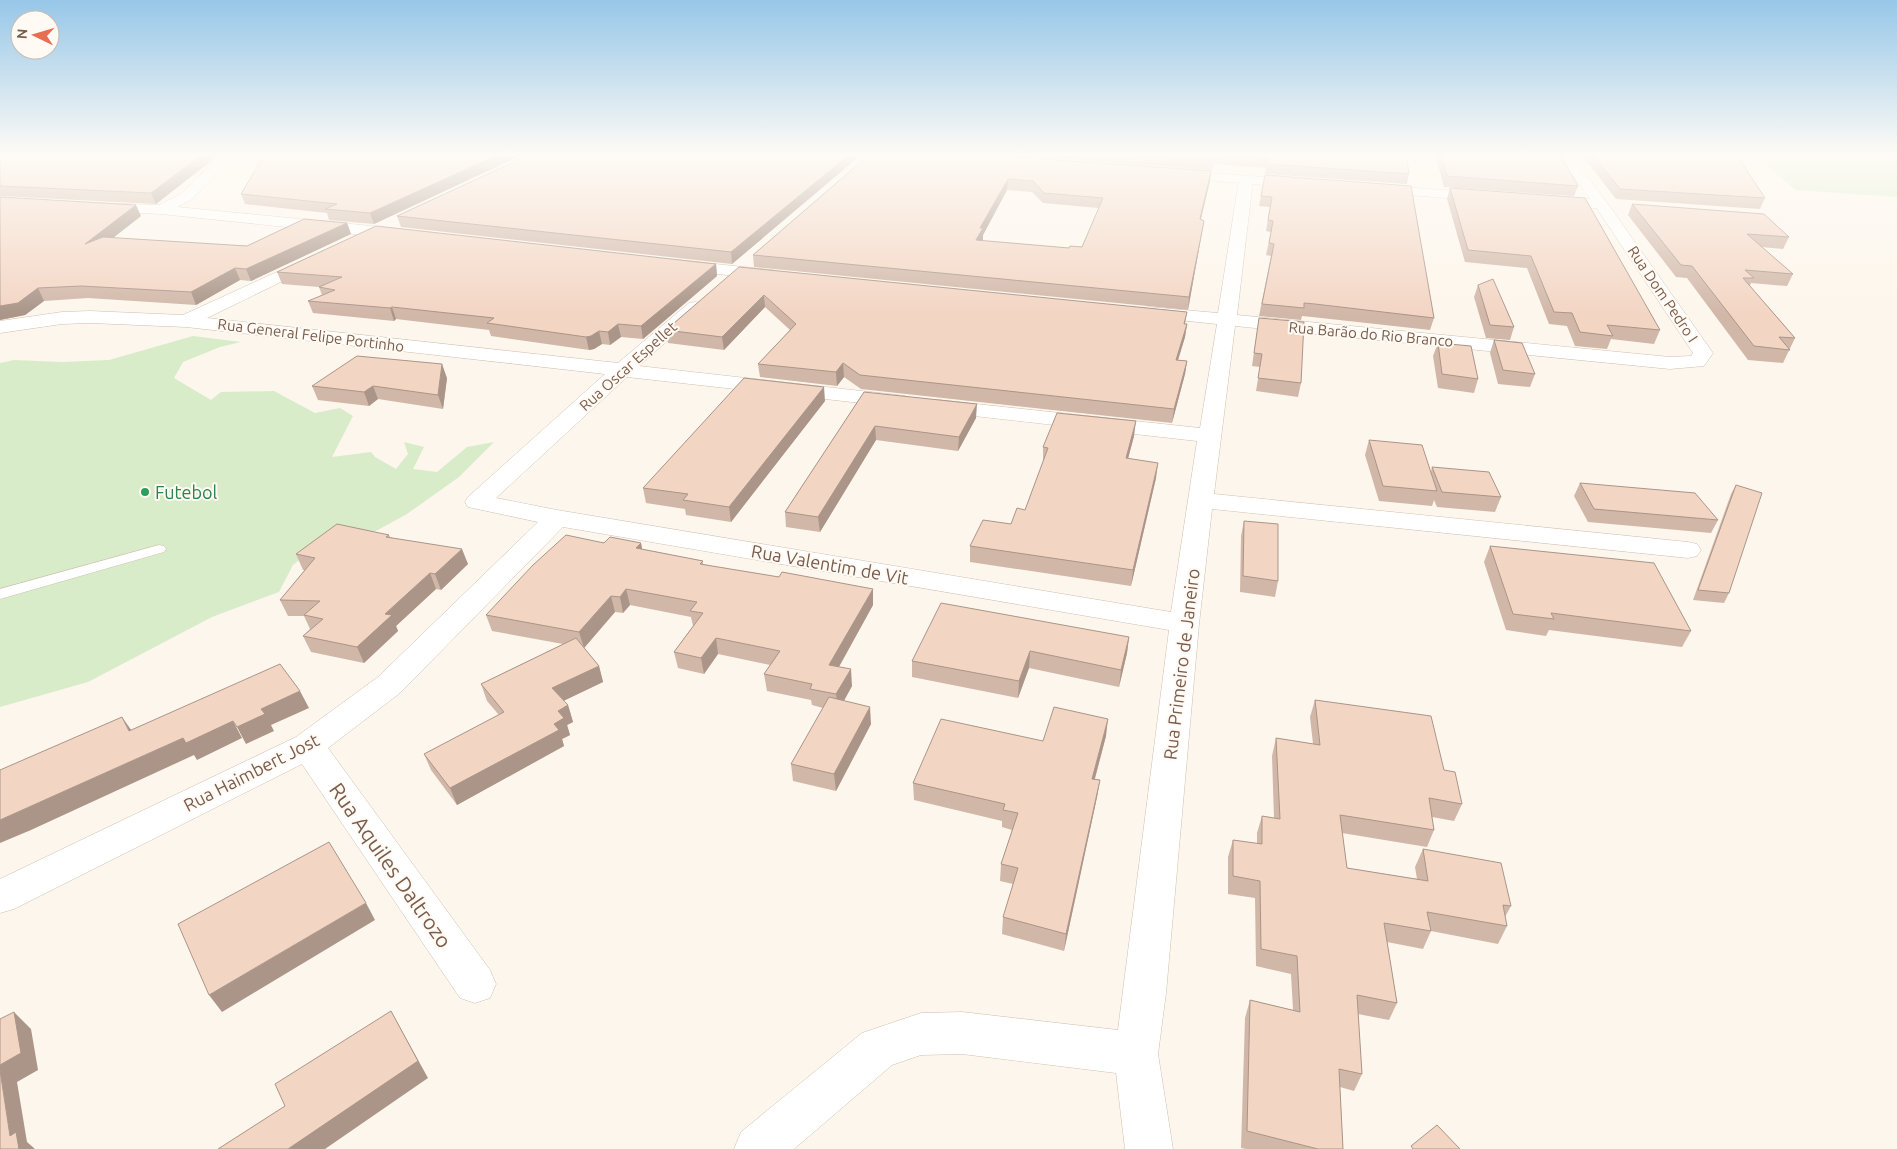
<svg xmlns="http://www.w3.org/2000/svg" width="1897" height="1149" font-family="Ubuntu,sans-serif">
	<style>
		.green { fill: #d8ecc9 }
		.lines { fill: none; stroke-linecap: round; stroke-linejoin: round }
		.service-casing { stroke: #d1beb0; stroke-width: 1 }
		.minor-casing { stroke: #d1beb0; stroke-width: 1 }
		.tertiary-casing { stroke: #d1beb0; stroke-width: 1 }
		.service { fill: #fff; fill-rule: evenodd }
		.minor { fill: #fff; fill-rule: evenodd }
		.tertiary { fill: #fff; fill-rule: evenodd }
		.wall { fill: #d1b7a8; fill-rule: evenodd }
		.shaded-wall { fill: #aa9588 }
		.building { fill: #f3d5c3; stroke: #aa9588; fill-rule: evenodd }
		.leisure-dot { fill: #2e9e5b; stroke: #fffaf3; stroke-width: 2 }
		.labels { text-anchor: middle; dominant-baseline: central; stroke-width: 4; stroke-linejoin: round; paint-order: stroke }
		.far-street-label { font-size: 15px; fill: #7a5c4d; stroke: #fffaf3 }
		.leisure-label { font-size: 18px; fill: #27864d; stroke: #fffaf3; text-anchor: start }
		.street-label { font-size: 18px; fill: #7a5c4d; stroke: #fffaf3 }
		.near-street-label { font-size: 21px; fill: #7a5c4d; stroke: #fffaf3 }
	</style>
	<rect width="100%" height="100%" fill="#fdf6ec"/>
	<path class="green" d="M1752 154H1897V197L1796 190Z
		M193 336 241 342 220 347 183 362 174 378 211 400 221 392 274 391 315 413 340 408 353 416 332 457 371 452 375 457 396 469 408 454 404 442 424 447 413 469 437 472 467 447 494 442 459 477 407 514 374 532 337 530 293 565 279 592 212 617 88 682 0 707V363L14 360 62 362 109 360Z"/>
	<g class="lines">
		<g class="service-casing">
			<path id="service" d="M159 545 164 546 166 549 164 552 0 599V589Z"/>
		</g>
		<g class="minor-casing">
			<path id="minor" d="M222 154H235L191 200 177 207 402 229 408 231 410 234 408 237 402 239 161 214 99 211 94 210 92 207 94 204 99 203 159 205 181 194Z
				M1246 176 1253 180 1237 315 1670 357 1691 356 1693 353 1596 207 1598 204H1608L1713 353 1704 366 1670 369 1235 326 1214 494 1688 542 1697 544 1701 550 1697 556 1688 558 1212 509 1199 624 1166 993 1158 1054 1173 1149H1125L1116 1073 962 1054 921 1055 892 1065 794 1149H734L741 1132 862 1033 921 1013 962 1012 1118 1030 1169 630 563 527 400 693 328 748 490 970 496 984 490 998 475 1003 460 998 302 764 14 909 0 913V879L296 737 378 677 538 522 468 507 465 502 468 497 605 374 186 327 90 323 62 324 0 333V321L62 312 90 311 183 315 314 255 320 257 322 260 320 263 207 318 618 363 689 303 695 302 701 303 704 307 701 311 639 366 897 395 905 396 908 401 905 406 897 407 627 377 496 498 557 510 1171 612 1197 441 939 412 931 411 928 406 931 401 939 400 1200 428 1217 324 1149 317 1143 316 1140 312 1143 308 1149 307 1218 313 1239 180Z
				M678 260 772 270 778 271 781 275 778 279 772 280 672 269 670 265 672 261Z"/>
		</g>
		<g class="tertiary-casing">
			<path id="tertiary" d="M1558 154H1571L1610 207 1608 210 1603 211 1596 208 1546 205 1544 202 1546 199 1551 198 1590 199Z
				M1172 170 1301 180 1308 184 1301 188 1167 177 1165 174 1167 171Z
				M1374 185 1486 193 1491 194 1493 197 1491 200 1486 201 1369 192 1367 189Z"/>
		</g>
		<use href="#service" class="service"/>
		<use href="#minor" class="minor"/>
		<use href="#tertiary" class="tertiary"/>
	</g>
	<path class="wall" d="M0 154H220L156 204 0 196Z
		M524 154 374 224 329 220 327 213 245 204 241 194Z
		M862 154 732 264 401 227 397 216Z
		M870 154 1211 171 1210 181 1201 219 1204 221 1188 310 754 267 753 255ZM1007 190 1032 192 1043 203 1099 208 1082 247 1069 248 982 241 983 235Z
		M994 154H1406L1409 174 1407 184 1265 174 1266 168 1214 164 1212 170Z
		M1435 154H1559L1578 186 1574 196 1444 187Z
		M1581 154H1736L1765 198 1760 209 1616 199Z
		M1265 175 1434 318 1430 330 1312 317 1302 316 1301 320 1259 316 1271 256 1266 255 1271 232 1266 231 1270 207 1259 206Z
		M1450 188 1660 330 1654 344 1611 339 1607 349 1575 346 1567 326 1549 324 1527 268 1465 262 1447 199Z
		M0 197 141 216 113 238 247 246 347 223 351 234 251 281 240 280 196 305 88 298 44 301 25 315 0 320Z
		M1632 204 1789 237 1783 249 1762 247 1793 274 1787 286 1751 283 1750 286 1795 338 1783 363 1748 360 1687 278 1676 277 1628 215Z
		M716 264 717 276 643 339 621 337 610 345 602 344 594 349 589 350 491 336 489 330 396 319 394 321 313 313 308 301 322 295 319 287 282 284 277 272Z
		M739 267 1187 312 1185 324H1187L1185 337 1178 360 1187 361 1185 374 1172 423 861 389 844 377 837 386 760 377 758 364 790 330 765 307 724 350 668 343 666 330Z
		M1478 285 1514 327 1510 340 1486 338 1474 297Z
		M1259 318 1301 383 1298 397 1256 391 1260 367 1252 366Z
		M1494 340 1535 374 1530 387 1498 384 1490 353Z
		M1438 343 1478 379 1474 393 1438 388 1433 356Z
		M447 378 443 409 378 399 369 406 318 400 312 386Z
		M864 392 976 418 958 451 876 440 820 532 786 527 785 512Z
		M825 401 731 522 686 515 685 509 646 503 643 488 697 430Z
		M1134 436 1128 459 1156 478 1131 586 970 562V546L1011 524 1025 510 1043 462V447Z
		M1369 440 1431 472 1432 467 1501 497 1495 512 1437 507 1434 500 1432 506 1379 501 1365 455Z
		M1580 483 1718 520 1711 533 1588 522 1574 496Z
		M1736 485 1729 593 1724 603 1693 600 1731 494Z
		M1244 521 1278 581 1275 597 1240 592 1241 536Z
		M389 535 390 537 468 564 441 590 436 589 396 626 398 631 364 663 311 652 303 636 310 629 304 616H288L280 600 305 570H303L296 554Z
		M604 543H641L642 549 703 561V564L873 605 839 667 852 686 844 701 871 724 836 791 793 781 791 764 823 708 812 705 811 700 767 691 764 674 770 665 718 654 704 674 678 668 674 652 693 626 691 617 630 605 623 613 615 612 584 648 599 666 603 682 563 701 568 705 573 722 567 725 570 735 562 739 564 746 457 805 431 770 424 754 499 715 487 701 481 684 563 644 492 631 486 615Z
		M1490 546 1691 631 1682 647 1549 630 1546 636 1506 630 1484 562Z
		M1129 637 1127 653 1119 687 1029 668 1018 698 912 677V661Z
		M1315 700 1444 770 1462 804 1454 821 1432 817 1434 830 1427 847 1342 833 1347 868 1417 879 1415 867 1423 849 1511 906 1505 917 1507 926 1498 944 1431 931 1423 949 1387 942 1397 1003 1389 1020 1358 1014 1362 1074 1354 1091 1340 1087 1343 1149H1246L1241 1148 1245 1018 1250 1000 1293 1010 1291 974 1256 966 1255 898 1228 894V857L1233 840 1257 844V833L1262 816 1274 818 1272 756 1276 738 1313 744 1310 717Z
		M1106 736 1095 779 1100 780 1097 797 1064 951 1002 934 1003 917 1013 884 1000 881 1001 864 1012 830 1002 827V821L914 800 913 783 1043 741Z"/>
	<path class="shaded-wall" d="M203 154H220L156 204 151 193Z
		M500 154H524L374 224 370 213Z
		M850 154H862L732 264 731 252Z
		M1211 171 1210 181 1198 230 1200 219Z
		M1008 179 1007 190 983 235V240L976 252V240L980 228Z
		M136 205 141 216 91 255 85 244Z
		M1204 221 1202 232 1188 310 1189 297Z
		M347 223 351 234 251 281 246 269Z
		M716 264 717 276 643 339 641 326Z
		M235 268 240 280 196 305 191 292Z
		M38 288 44 301 25 315 0 320V306Z
		M764 295 765 307 724 350 722 337Z
		M392 307 396 319 394 321 390 308Z
		M618 324 621 337 610 345 608 332Z
		M1187 324 1185 337 1174 373 1176 360Z
		M599 331 602 344 594 349 589 350 586 337Z
		M1187 361 1185 374 1172 423 1174 409Z
		M843 363 844 377 837 386 836 372Z
		M442 364 447 378 443 409 438 395Z
		M373 386 378 399 369 406 364 392Z
		M824 387 825 401 731 522 729 507Z
		M977 404 976 418 958 451 959 437Z
		M1136 421 1134 436 1124 473 1126 458Z
		M875 426 876 440 820 532 818 517Z
		M1158 463 1156 478 1131 586 1133 570Z
		M641 543 644 559 636 548Z
		M462 549 468 564 441 590 435 574Z
		M430 573 436 589 396 626 398 631 364 663 357 647 385 614Z
		M626 589 630 605 623 613 620 597Z
		M873 589V605L831 681 829 665Z
		M611 596 615 612 584 648 579 632Z
		M1129 637 1127 653 1119 687 1121 670Z
		M716 638 718 654 704 674 701 658Z
		M1030 651 1029 668 1018 698 1019 681Z
		M599 666 603 682 557 704 552 688Z
		M851 669 852 686 838 711 836 694Z
		M300 691 309 708 271 725 274 731 246 744 237 727 261 709Z
		M568 705 573 722 567 725 570 735 562 739 564 746 457 805 450 788 558 711Z
		M870 707 871 724 836 791 834 774Z
		M122 717 134 734 129 731Z
		M1108 719 1106 736 1090 796 1092 779Z
		M233 721 242 738 197 760 194 755 31 830 0 843V820L183 738Z
		M1100 780 1097 797 1064 951 1066 934Z
		M366 903 375 920 222 1012 209 995Z
		M391 1011 428 1078 325 1149H288Z
		M14 1012 31 1029 38 1070 17 1082 27 1142 35 1149H19L10 1136 0 1070V1065Z"/>
	<path class="building" d="M0 154H203L151 193 0 186Z
		M265 154H500L370 213 325 209 337 204 241 194Z
		M531 154H850L731 252 397 216Z
		M870 154H972L1211 171 1200 219 1204 221 1189 297 753 255ZM1008 179 1033 181 1044 193 1103 198 1082 247 1070 246 1069 248 976 240 983 228H980Z
		M1131 154H1406L1409 174 1267 164 1268 158 1215 154 1214 160Z
		M1440 154H1559L1578 186 1447 176Z
		M1592 154H1736L1765 198 1620 189Z
		M1265 175 1411 186 1434 318 1315 304 1304 303V308L1262 304 1274 244 1269 243 1273 221 1268 220 1272 197 1261 196Z
		M1450 188 1585 198 1660 330 1607 325 1613 336 1580 332 1572 313 1554 312 1531 256 1468 250Z
		M0 197 136 205 85 244 103 237 247 246 304 219 347 223 246 269 235 268 191 292 81 286 38 288 18 303 0 306Z
		M1632 204 1764 214 1789 237 1747 234 1793 274 1745 270 1754 278H1743L1795 338 1779 337 1790 350 1754 346 1692 266 1681 265Z
		M376 226 716 264 641 326 618 324 608 332 599 331 591 336 586 337 487 323 494 318 392 307 390 308 308 301 335 290 319 287 342 277 277 272Z
		M739 267 1187 312 1184 324H1187L1176 360 1187 361 1174 409 860 375 843 363 836 372 758 364 796 324 764 295 722 337 666 330Z
		M1493 279 1514 327 1490 325 1478 285Z
		M1259 318 1304 322 1301 383 1258 378 1262 354 1254 353Z
		M1494 340 1522 343 1535 374 1503 370Z
		M1438 343 1471 346 1478 379 1442 374Z
		M357 356 442 364 438 395 373 386 364 392 312 386Z
		M744 378 824 387 729 507 683 500 688 494 643 488Z
		M864 392 977 404 959 437 875 426 818 517 785 512Z
		M1057 413 1136 421 1126 458 1158 463 1133 570 970 546 983 520 1011 524 1017 508 1025 510 1048 448 1043 447Z
		M1369 440 1422 445 1437 491 1383 486Z
		M1432 467 1489 472 1501 497 1442 492Z
		M1580 483 1695 493 1718 520 1594 509Z
		M1736 485 1762 493 1729 593 1698 590Z
		M1244 521 1278 524V581L1243 576Z
		M337 524 389 535 386 537 462 549 435 574 430 573 385 614 392 615 357 647 303 636 323 619 304 615 320 601 280 600 315 558 296 554Z
		M566 535 604 543 610 537 641 543 636 548 703 561 700 564 779 577 782 572 873 589 829 665 851 669 836 694 810 689 812 684 764 674 780 651 716 638 701 658 674 652 703 613 690 611 697 602 626 589 620 597 611 596 579 632 486 615 533 565Z
		M1490 546 1654 563 1691 631 1551 613 1554 619 1513 614Z
		M941 603 1129 637 1121 670 1030 651 1019 681 912 661Z
		M576 638 599 666 552 688 568 705 558 711 564 718 554 724 559 730 450 788 424 754 504 712 481 684Z
		M280 664 300 691 261 709 265 714 237 727 233 721 186 743 183 738 0 820V770L122 717 129 731Z
		M829 697 870 707 834 774 791 764Z
		M1315 700 1431 716 1444 770 1455 772 1462 804 1429 798 1434 830 1340 815 1347 868 1428 881 1423 849 1501 863 1511 906 1503 905 1507 926 1427 912 1431 931 1384 923 1397 1003 1357 995 1362 1074 1339 1069 1343 1149H1318L1247 1131 1250 1000 1300 1012 1297 956 1261 949 1260 881 1233 876V840L1262 844V816L1280 819 1276 738 1320 745Z
		M1054 707 1108 719 1092 779 1100 780 1066 934 1003 917 1018 868 1001 864 1018 813 1003 810 1005 804 913 783 941 719 1043 741Z
		M329 842 366 903 209 995 178 924Z
		M391 1011 418 1061 288 1149H218L285 1106 275 1084Z
		M14 1012 21 1053 0 1065V1019Z
		M0 1070 10 1136 16 1132 19 1149H0Z
		M1437 1125 1460 1149H1413L1411 1146Z"/>
	<linearGradient id="sky" x2="0" y2="1"><stop stop-color="#97c7e8"/><stop offset="0.49" stop-color="#fefbf6"/><stop offset="1" stop-color="#fefbf6" stop-opacity="0"/></linearGradient>
	<rect width="1897" height="315" fill="url(#sky)"/>
	<circle class="leisure-dot" cx="145" cy="492" r="5"/>
	<g class="labels">
		<g class="far-street-label">
			<text transform="translate(1663 294) rotate(56)">Rua Dom Pedro I</text>
			<text transform="translate(1371 334) rotate(5)">Rua Barão do Rio Branco</text>
			<text transform="translate(311 335) rotate(7)">Rua General Felipe Portinho</text>
			<text transform="translate(628 366) rotate(-42)">Rua Oscar Espellet</text>
		</g>
		<g class="leisure-label">
			<text x="155" y="492">Futebol</text>
		</g>
		<g class="street-label">
			<text transform="translate(830 564) rotate(10)">Rua Valentim de Vit</text>
			<text transform="translate(1181 664) rotate(-83)">Rua Primeiro de Janeiro</text>
			<text transform="translate(251 772) rotate(-27)">Rua Haimbert Jost</text>
		</g>
		<g class="near-street-label">
			<text transform="translate(391 865) rotate(55)">Rua Aquiles Daltrozo</text>
		</g>
	</g>
	<g transform="translate(35 35) rotate(275)"><circle r="24" fill="#fffaf3" stroke="#cabbb1"/>
	<path d="M0-4L9 19L0 12L-9 19Z" fill="#e76f51"/>
	<text y="-8" font-size="14" font-weight="bold" text-anchor="middle" fill="#7a5c4d">N</text>
	</g>
</svg>
